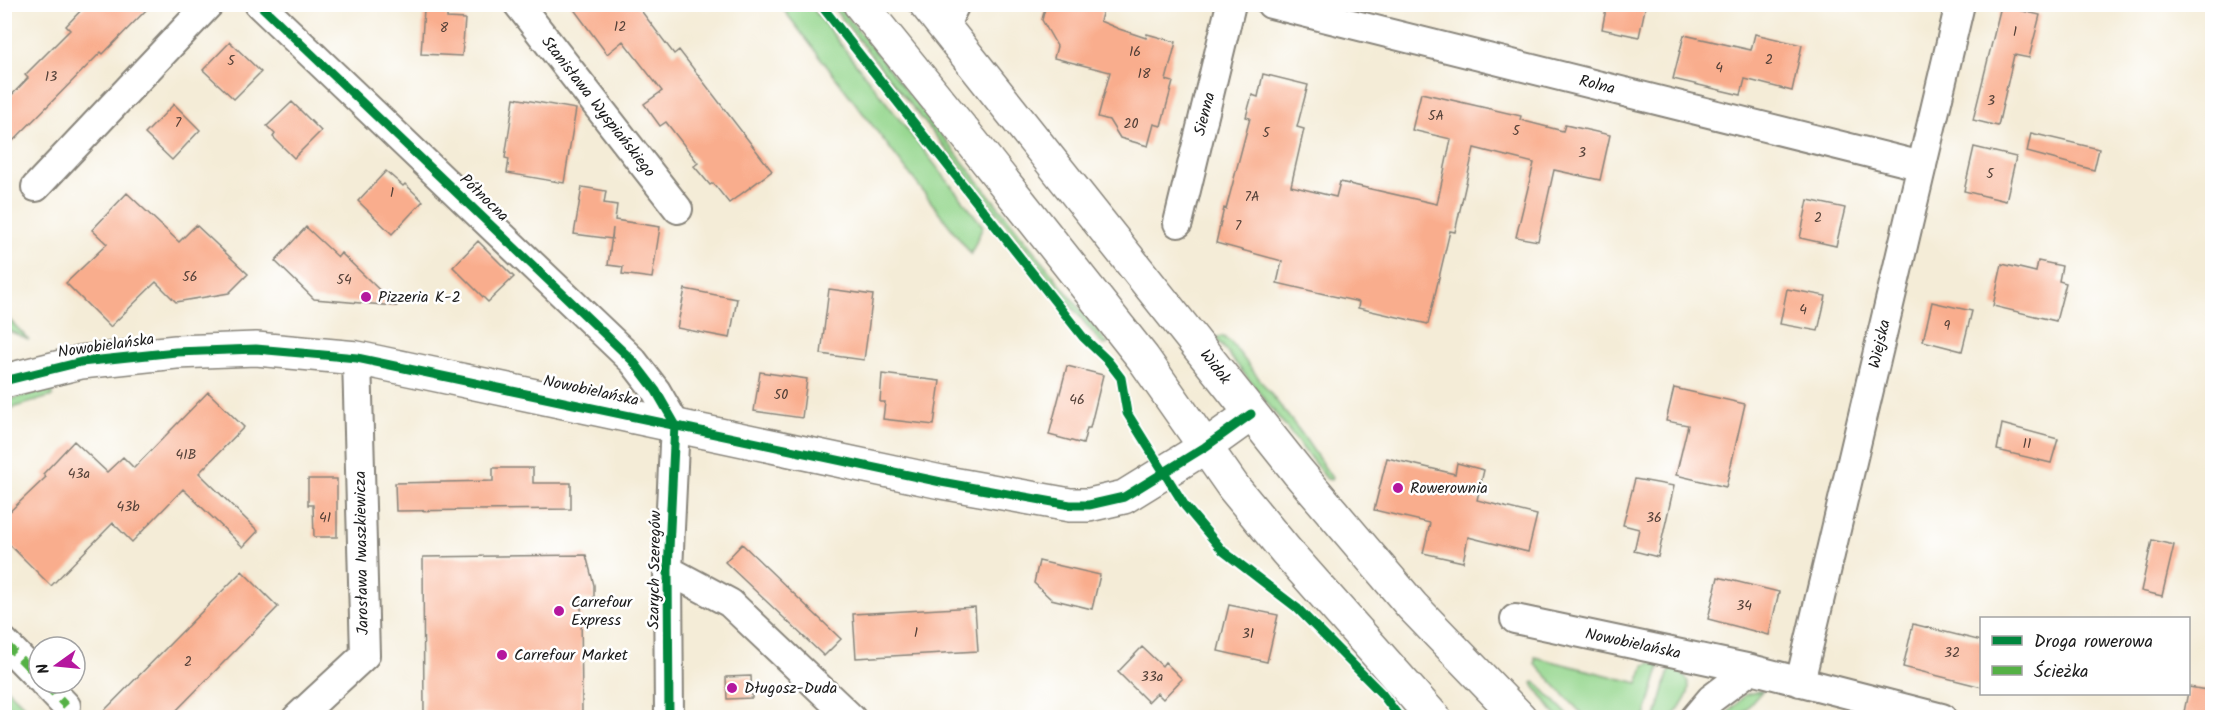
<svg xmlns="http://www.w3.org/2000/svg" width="2217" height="722" font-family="Kalam,sans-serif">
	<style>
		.green { fill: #96d78f; stroke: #597a56; stroke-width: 1.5 }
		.building { fill: #f9ad8d }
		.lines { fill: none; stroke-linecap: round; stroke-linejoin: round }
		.street-casing { stroke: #88847a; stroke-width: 32 }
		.secondary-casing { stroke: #88847a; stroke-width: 36 }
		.street { stroke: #fff; stroke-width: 28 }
		.secondary { stroke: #fff; stroke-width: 33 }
		.quiet { stroke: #55b145; stroke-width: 8; stroke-dasharray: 15 8; stroke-linecap: butt }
		.cycleway-casing { stroke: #fff; stroke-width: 13 }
		.cycleway { stroke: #00873e; stroke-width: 9 }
		.poi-dot { fill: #b5179e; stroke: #fff; stroke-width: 2 }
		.labels { text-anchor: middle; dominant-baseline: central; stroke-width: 5; stroke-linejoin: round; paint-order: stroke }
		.number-label { font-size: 14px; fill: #534038 }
		.street-label { font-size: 16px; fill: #1c1c1c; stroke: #fff }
		.poi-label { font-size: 16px; fill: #1c1c1c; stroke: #fff; text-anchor: start }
	</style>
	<rect width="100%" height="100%" fill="#fff"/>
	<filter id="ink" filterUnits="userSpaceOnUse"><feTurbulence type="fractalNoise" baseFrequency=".0167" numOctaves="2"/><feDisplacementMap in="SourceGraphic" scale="12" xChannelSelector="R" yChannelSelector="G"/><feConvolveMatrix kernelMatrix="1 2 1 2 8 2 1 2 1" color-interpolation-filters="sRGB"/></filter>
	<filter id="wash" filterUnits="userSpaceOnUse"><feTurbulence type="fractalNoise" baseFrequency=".008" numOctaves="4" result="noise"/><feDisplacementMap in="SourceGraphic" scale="24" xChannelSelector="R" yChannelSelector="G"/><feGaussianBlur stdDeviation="1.35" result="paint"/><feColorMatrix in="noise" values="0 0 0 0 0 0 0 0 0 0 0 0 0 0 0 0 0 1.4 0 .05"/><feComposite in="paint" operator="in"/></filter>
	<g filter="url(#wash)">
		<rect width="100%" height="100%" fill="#f4ecd7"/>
		<path class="green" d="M780 5H810L983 226 971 254Z
			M831 5H838L1108 344 1104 345 1100 342Z
			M5 315 29 340 5 329Z
			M1222 336 1230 341 1302 434 1332 478 1331 480 1327 479 1216 338Z
			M52 388 53 396 5 410V401Z
			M1535 657 1638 683 1645 665 1651 663 1660 665 1645 717H1585L1535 664Z
			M1670 667C1701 680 1688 699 1672 717H1656Z
			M1535 682 1539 685 1570 717H1557L1535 687 1533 683Z
			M5 687 36 717H5Z
			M1763 690 1739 717H1724L1745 695Z"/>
		<g id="blocks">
			<path class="building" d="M87 4H152L103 54 101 52 4 150V103L28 78 25 75 70 30 66 26Z
				M570 4H636L674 54 679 50 772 171 729 203 713 183 710 185 694 166 698 163 666 122 660 126 644 104 662 91 623 41 607 54Z
				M1046 4H1097L1096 8 1103 10 1100 21 1119 29 1146 38 1147 34 1176 42 1166 80 1173 82 1161 126 1154 124 1148 146 1120 138 1109 120 1098 117 1110 72 1054 58 1057 46 1042 20Z
				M1607 4H1646L1639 37 1602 29Z
				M2001 6 2040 15 2029 58 2014 55 1998 126 1973 120Z
				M424 9 447 10V18L465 19 462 56 421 54Z
				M1755 34 1802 45 1792 91 1745 79 1741 95 1673 79 1684 35 1751 50Z
				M230 42 261 72 234 99 203 70Z
				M1263 74 1308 85 1297 127 1304 129 1291 186 1336 197 1340 182 1437 204 1451 139 1412 130 1421 93 1521 116 1520 120 1563 131 1565 125 1610 135 1600 180 1554 170 1538 241 1516 237 1534 163 1474 148 1455 232 1450 231 1428 324 1358 308 1359 302 1277 283 1282 261 1216 243 1224 208 1226 209 1245 137 1250 118 1246 117 1252 95 1258 97Z
				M514 98 576 109 564 183 507 173 509 159 505 158Z
				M292 102 321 131 294 158 273 137 275 134 267 126Z
				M174 104 200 130 172 160 145 134Z
				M2031 133 2099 149 2094 170 2027 152Z
				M1974 147 2016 157 2006 201 1964 191Z
				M386 171 403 186 405 184 423 201 392 234 358 201Z
				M582 187 606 191 604 203 617 205 615 220 660 227 652 278 622 274 623 267 608 265 613 228 612 239 574 234Z
				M127 193 179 242 196 225 248 274 229 293 176 302 156 282 110 327 66 283 107 244 92 230Z
				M1808 200 1845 208 1836 246 1800 238Z
				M306 227 338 257 341 253 396 306 314 299 275 261Z
				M478 241 514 277 488 302 453 267Z
				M2038 261 2062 266 2059 281 2066 283 2056 321 1993 306 2002 264 2036 272Z
				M685 289 737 299 730 338 677 328Z
				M829 289 873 295 864 360 821 354Z
				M1787 289 1826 296 1818 331 1780 324Z
				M1932 302 1972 311 1962 351 1923 341Z
				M1067 366 1103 375 1090 428H1087L1083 444 1049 435Z
				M760 372 807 379 802 418 754 411Z
				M882 374 940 381 934 425 883 419 885 402H880Z
				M1674 388 1745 404 1726 487 1676 475 1688 425 1666 421Z
				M208 392 244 427 199 473 258 531 243 547 183 489 132 542 113 523 51 586 4 539V517L46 477 43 474 74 441 107 472 123 457 134 468Z
				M2002 424 2058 439 2051 463 1997 450Z
				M1387 458 1455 474 1457 463 1484 470 1477 500 1537 515 1528 552 1468 537 1463 562 1423 553 1430 523 1374 510Z
				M493 468H533V483H571V509L396 511 395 483 493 481Z
				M308 479H337V537H314L313 505H308Z
				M1635 479 1674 486 1658 557 1634 551 1639 529 1623 525Z
				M2152 540 2174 545 2162 596 2141 591Z
				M742 544 841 639 824 656 725 562Z
				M586 555 594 585V600L581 599 582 713 424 714 423 557Z
				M1039 561 1100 575 1092 609 1051 599 1034 583Z
				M242 571 278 607 170 717H98Z
				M1718 577 1779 592 1769 635 1708 619Z
				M1229 605 1278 615 1267 662 1218 651Z
				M975 607 978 651 856 658 853 614Z
				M1913 624 1982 641V687L1903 667Z
				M1142 647 1162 666 1165 662 1182 679 1163 699 1157 693 1148 702 1118 672Z
				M751 676 752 698 727 699 726 677Z
				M2189 687 2212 691V717H2183Z"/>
		</g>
	</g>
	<g filter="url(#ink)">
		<use href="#blocks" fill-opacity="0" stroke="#88847a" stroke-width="1.5"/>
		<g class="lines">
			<g class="street-casing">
				<path id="street" d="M259 4 633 361 656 391 675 424 668 570 669 718
					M518 4 678 209
					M1271 4 1922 166
					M944 27 955 4
					M36 187 209 4
					M1178 223 1231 4
					M668 570 730 603 851 718
					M1515 619 1751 669
					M4 642 39 678
					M1800 682 1960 4
					M44 683 66 706
					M297 718 365 655 357 358
					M1695 718 1711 699 1751 669 1942 718"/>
			</g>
			<g class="secondary-casing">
				<path id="secondary" d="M860 4 972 142 1143 358 1234 488 1286 551 1434 718
					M926 4 1298 472 1412 606 1520 718
					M4 381 81 362 176 352 256 349 357 358 941 482 1070 505H1089L1124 497 1205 447 1251 414"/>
			</g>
			<use href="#street" class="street"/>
			<use href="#secondary" class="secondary"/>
			<path class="quiet" d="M4 642 39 678
				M44 683 66 706"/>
			<g class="cycleway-casing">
				<path id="cycleway" d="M259 4 633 361 656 391 675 424
					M820 4 1083 337 1108 361 1121 378 1127 413 1185 506 1223 551 1297 608 1382 694 1400 718
					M4 381 81 362 176 352 256 349 357 358 941 482 1070 505H1089L1124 497 1205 447 1251 414
					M669 718 668 570 675 424"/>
			</g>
			<use href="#cycleway" class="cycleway"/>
		</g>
	</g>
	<g class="poi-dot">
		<circle cx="366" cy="297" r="6"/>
		<circle cx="1398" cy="488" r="6"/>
		<circle cx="559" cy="611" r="6"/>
		<circle cx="502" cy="655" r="6"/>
		<circle cx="732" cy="688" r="6"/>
	</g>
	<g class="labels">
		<g class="number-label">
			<text x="620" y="27">12</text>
			<text x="444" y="28">8</text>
			<text x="2015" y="32">1</text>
			<text x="1135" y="52">16</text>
			<text x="1769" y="60">2</text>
			<text x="231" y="61">5</text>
			<text x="1719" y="68">4</text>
			<text x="1144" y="74">18</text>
			<text x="51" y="77">13</text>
			<text x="1991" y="101">3</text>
			<text x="1436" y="116">5A</text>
			<text x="178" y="123">7</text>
			<text x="1131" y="124">20</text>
			<text x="1516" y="131">5</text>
			<text x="1266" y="133">5</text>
			<text x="1582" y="153">3</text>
			<text x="1990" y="174">5</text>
			<text x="392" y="193">1</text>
			<text x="1252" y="197">7A</text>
			<text x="1818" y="218">2</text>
			<text x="1238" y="226">7</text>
			<text x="190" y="277">56</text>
			<text x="344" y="280">54</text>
			<text x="1803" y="310">4</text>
			<text x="1947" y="326">9</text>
			<text x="781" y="395">50</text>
			<text x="1077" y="400">46</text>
			<text x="2027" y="444">11</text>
			<text x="186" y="455">41B</text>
			<text x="79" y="474">43a</text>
			<text x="128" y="507">43b</text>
			<text x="325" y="518">41</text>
			<text x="1654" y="518">36</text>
			<text x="1744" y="606">34</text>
			<text x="916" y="633">1</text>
			<text x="1248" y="634">31</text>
			<text x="1952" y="653">32</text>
			<text x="188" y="662">2</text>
			<text x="1152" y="677">33a</text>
		</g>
		<g class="street-label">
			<text transform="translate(1597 85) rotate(14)">Rolna</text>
			<text transform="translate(598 107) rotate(52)">Stanisława Wyspiańskiego</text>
			<text transform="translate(1205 114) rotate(-76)">Sienna</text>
			<text transform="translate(484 198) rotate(44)">Północna</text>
			<text transform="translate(1880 344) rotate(-77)">Wiejska</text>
			<text transform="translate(106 346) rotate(-8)">Nowobielańska</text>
			<text transform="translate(1215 367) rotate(52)">Widok</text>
			<text transform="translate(591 391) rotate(12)">Nowobielańska</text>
			<text transform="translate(362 553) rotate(-91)">Jarosława Iwaszkiewicza</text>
			<text transform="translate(655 570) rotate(-89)">Szarych Szeregów</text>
			<text transform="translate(1633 644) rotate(12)">Nowobielańska</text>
		</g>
		<g class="poi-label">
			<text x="378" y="297">Pizzeria K-2</text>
			<text x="1410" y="488">Rowerownia</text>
			<text x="571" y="602">Carrefour<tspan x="571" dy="18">Express</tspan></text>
			<text x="514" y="655">Carrefour Market</text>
			<text x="744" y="688">Długosz-Duda</text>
		</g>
	</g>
	<rect width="2217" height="722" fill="none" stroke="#fff" stroke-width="24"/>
	<rect x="1980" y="617" width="210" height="78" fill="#ffffff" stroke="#a4a4a4" stroke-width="1.5"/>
	<rect x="1992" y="636" width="30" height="9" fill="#00873e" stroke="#a4a4a4" stroke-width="1.5"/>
	<text x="2034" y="647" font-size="18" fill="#1c1c1c">Droga rowerowa</text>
	<rect x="1992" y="666" width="30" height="9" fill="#55b145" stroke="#a4a4a4" stroke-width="1.5"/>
	<text x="2034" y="677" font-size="18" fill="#1c1c1c">Ścieżka</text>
	<g transform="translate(57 665) rotate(255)"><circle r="28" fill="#ffffff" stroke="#a4a4a4" stroke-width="1.5"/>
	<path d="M0-4.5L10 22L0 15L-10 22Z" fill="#b5179e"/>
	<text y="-9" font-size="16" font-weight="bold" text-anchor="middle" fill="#1c1c1c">N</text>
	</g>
</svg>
